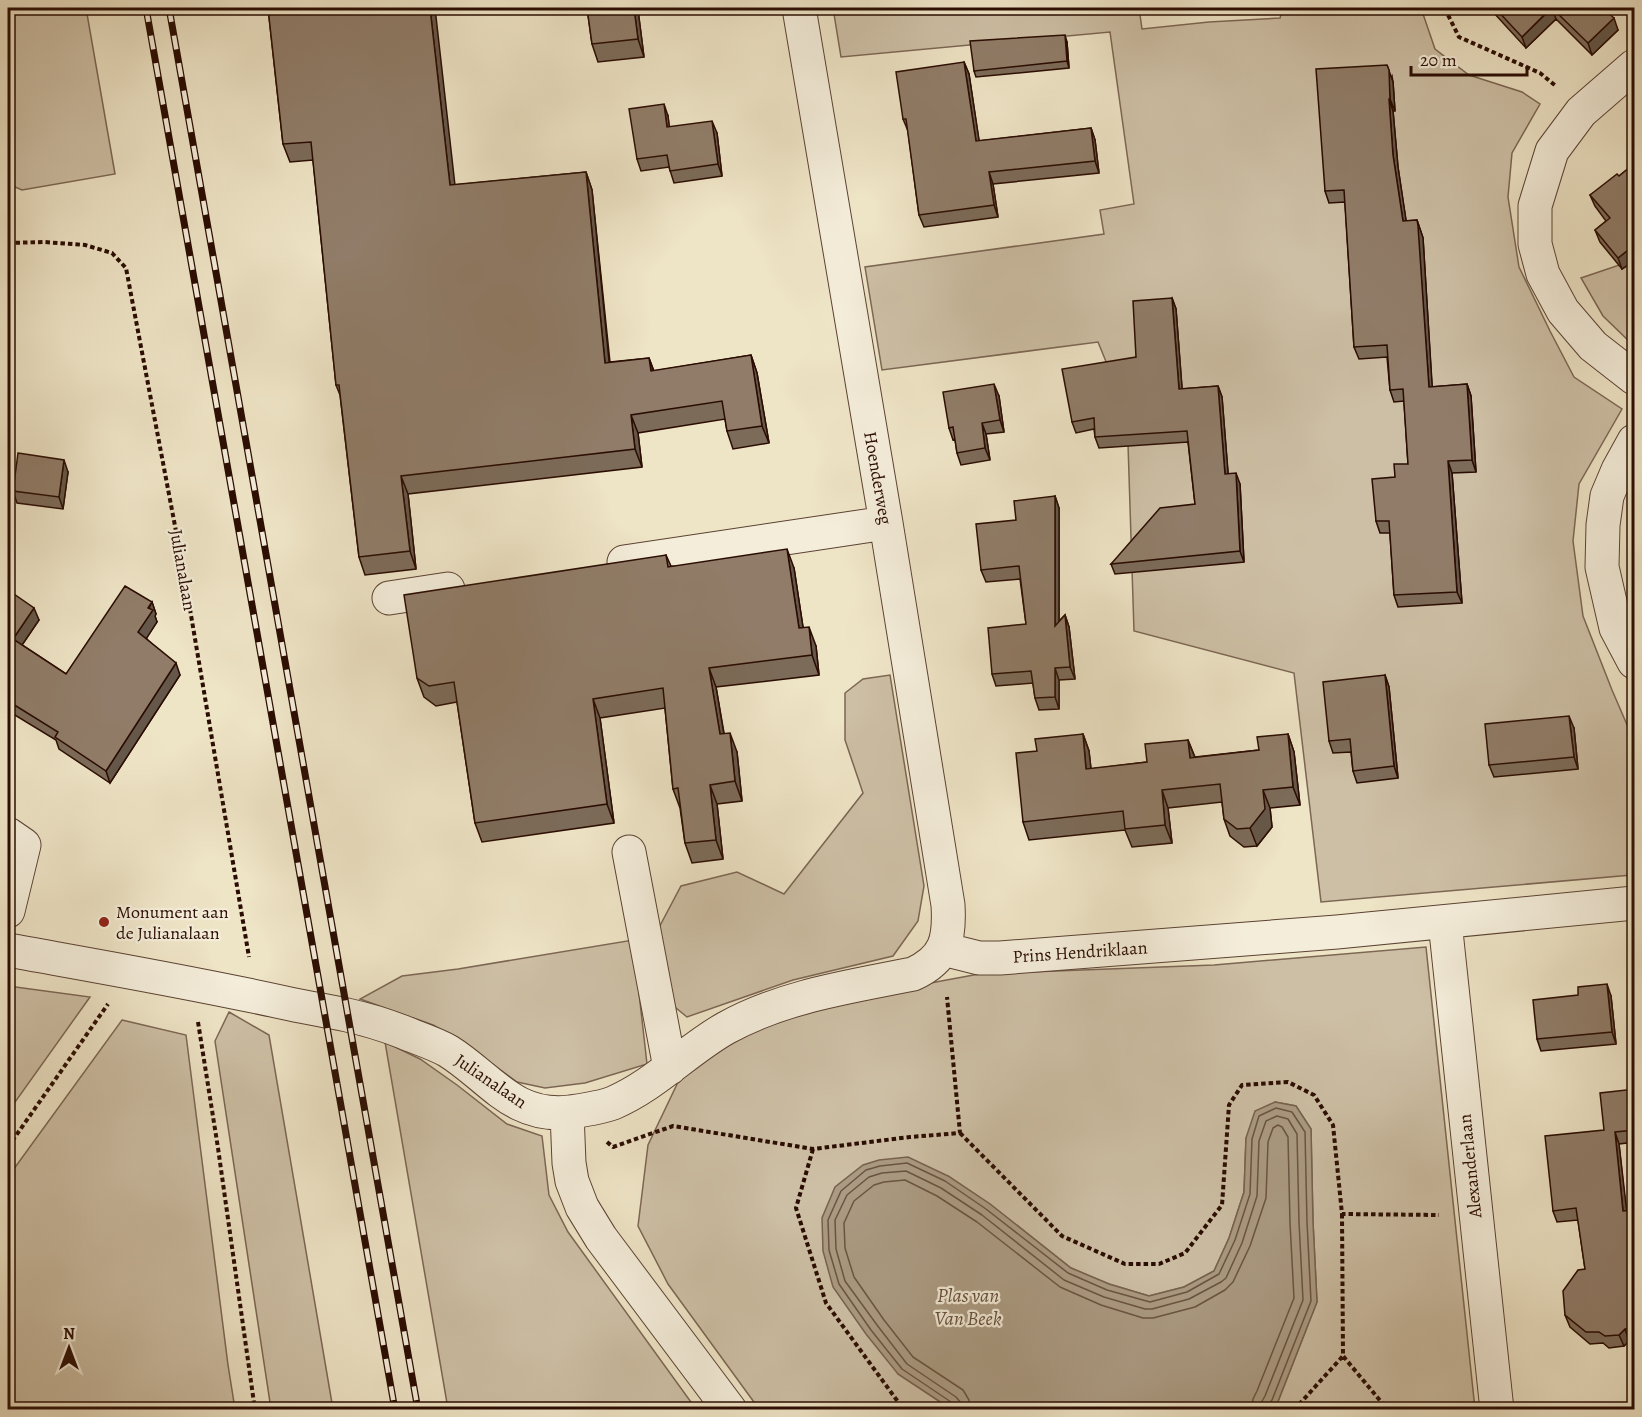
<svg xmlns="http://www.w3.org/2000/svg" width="1642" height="1417" font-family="Alegreya,serif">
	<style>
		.green { fill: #cdbfa5; stroke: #7c6654; stroke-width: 1.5 }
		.water { fill: #ab9b83; stroke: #77624f; stroke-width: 1.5 }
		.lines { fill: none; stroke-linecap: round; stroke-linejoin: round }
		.shore { stroke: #6a5442; stroke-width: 1.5 }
		.minor-casing { stroke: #5b4233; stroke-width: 35 }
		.path { stroke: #2a0c02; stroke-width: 4; stroke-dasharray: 4.5 3; stroke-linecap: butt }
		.minor { stroke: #f4edda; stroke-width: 33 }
		.rail-casing { stroke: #2a0c02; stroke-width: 7 }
		.rail { stroke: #f4edda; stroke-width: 4.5; stroke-dasharray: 14; stroke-linecap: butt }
		.wall { fill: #7c6b59; stroke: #2a0c02; stroke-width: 1.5 }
		.shaded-wall { fill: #655749; stroke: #2a0c02; stroke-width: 1.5 }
		.building { fill: #907c68; stroke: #2a0c02; stroke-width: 1.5 }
		.poi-dot { fill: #8f2418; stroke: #f4edda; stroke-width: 2 }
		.labels { text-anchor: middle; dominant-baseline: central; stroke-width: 4.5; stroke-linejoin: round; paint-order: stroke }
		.street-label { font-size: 18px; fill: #2a0c02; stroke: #f4edda }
		.poi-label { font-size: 18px; fill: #2a0c02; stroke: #f4edda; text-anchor: start }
		.water-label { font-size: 20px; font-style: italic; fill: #644c3c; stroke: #f4edda }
	</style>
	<rect width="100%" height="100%" fill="#eee4c6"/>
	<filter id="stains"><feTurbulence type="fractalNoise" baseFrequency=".00333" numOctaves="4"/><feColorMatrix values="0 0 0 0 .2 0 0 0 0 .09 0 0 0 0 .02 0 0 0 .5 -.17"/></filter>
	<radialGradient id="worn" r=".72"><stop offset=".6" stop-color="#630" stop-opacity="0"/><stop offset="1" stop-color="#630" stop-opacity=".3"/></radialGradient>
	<path class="green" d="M8 8H86L115 174 22 190 8 184Z
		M833 8H1139L1142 29 1209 22 1280 18 1283 8H1421L1435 49 1469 75 1522 92 1540 104 1512 153 1508 197 1519 267 1550 331 1574 377 1622 409 1579 484 1573 541 1583 616 1612 690 1634 741V873L1632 875 1321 902 1294 673 1134 631 1127 413 1098 342 882 370 865 267 1104 234 1100 210 1134 204 1110 32 841 57Z
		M1628 262 1634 267V344L1631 343 1603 316 1581 278Z
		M890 675 924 886 918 921 893 956 793 980 687 1017 670 1003 655 935 681 886 737 872 784 894 863 793 845 740V693L863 679Z
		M633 940 647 1064 585 1083 545 1088 517 1082 461 1041 433 1025 360 999 402 976 458 969Z
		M1426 947 1475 1409H1272L1277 1404 1317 1302 1313 1222 1311 1129 1296 1106 1275 1102 1246 1138 1244 1192 1229 1238 1214 1271 1184 1287 1149 1296 1109 1284 1071 1268 990 1204 948 1176 898 1374 951 1409H759L668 1284 638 1226 648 1145 680 1078 717 1042 790 1009 979 974 1214 965Z
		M8 986 90 997 8 1112Z
		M229 1012 269 1035 333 1409H271L215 1041Z
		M122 1020 186 1035 228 1365 235 1409H8V1177Z
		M385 1042 420 1059 457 1085 507 1124 542 1136 549 1195 568 1232 696 1409H448Z"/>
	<path class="water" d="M1275 1102 1296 1106 1311 1129 1313 1222 1317 1302 1277 1404 1272 1409H951L898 1374 866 1334 833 1287 823 1251 822 1218 835 1187 863 1165 879 1160 908 1157 948 1176 990 1204 1071 1268 1109 1284 1149 1296 1184 1287 1214 1271 1229 1238 1244 1192 1246 1138 1255 1111Z"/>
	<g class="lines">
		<path class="shore" d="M954 1410 953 1405 951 1402 902 1369 871 1330 839 1284 829 1250 828 1220 841 1191 866 1170 880 1166 907 1163 945 1181 986 1209 1068 1273 1107 1290 1150 1302 1187 1292 1219 1274 1235 1240 1250 1194 1252 1139 1259 1116 1276 1108 1292 1112 1305 1132 1307 1222 1311 1301 1272 1400 1268 1405V1410
			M961 1410V1403L956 1397 907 1364 877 1325 845 1281 836 1249 835 1220 847 1195 869 1177 882 1173 906 1171 941 1188 982 1215 1064 1280 1104 1297 1145 1309H1152L1189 1299 1221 1282 1226 1278 1242 1243 1257 1196 1259 1141 1266 1121 1277 1116 1288 1119 1297 1134 1299 1222 1303 1300 1265 1396 1261 1403 1260 1410
			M970 1410 969 1400 963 1390 913 1357 884 1320 854 1277 845 1248 844 1223 854 1201 874 1185 884 1182 905 1180 937 1196 977 1222 1060 1287 1101 1305 1143 1318H1153L1195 1307 1225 1290 1233 1282 1250 1246 1266 1198 1268 1142 1273 1128 1278 1125 1282 1127 1288 1137 1290 1223 1294 1298 1257 1391 1253 1399 1251 1410"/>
		<g class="minor-casing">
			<path id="minor" d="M1634 66 1581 112 1552 151 1535 206V244L1543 274 1563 311 1593 346 1634 378
				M1634 441 1618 470 1607 496 1603 525 1602 567 1616 628 1634 662
				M624 562 886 523
				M389 598 448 589
				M8 834 24 845 8 911
				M629 852 670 1068
				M1445 922 1497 1410
				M943 949 979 958H1000L1337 932 1634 903
				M8 950C102 967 196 983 290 1004 309 1008 328 1011 347 1015 365 1019 385 1025 403 1032 417 1038 434 1043 448 1051 490 1077 513 1119 570 1112 584 1110 600 1108 613 1103 655 1085 687 1050 726 1028 784 996 849 987 913 974 946 959 950 939 948 905L886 523 799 8
				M567 1113 569 1163 572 1181 582 1207 601 1238 730 1410"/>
		</g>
		<path class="path" d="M1446 8 1448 15 1459 37 1540 73 1557 87
			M8 243 44 242 85 245 112 253 126 268 183 568 249 957
			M198 1022 218 1148 255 1410
			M960 1133 1062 1236 1125 1264H1159L1185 1253 1222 1205 1229 1105 1242 1085 1288 1082 1314 1095 1333 1125 1342 1214 1439 1215
			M607 1142 613 1147 673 1126 813 1149 910 1137 960 1133 947 997
			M8 1147 108 1004
			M813 1149 796 1208 826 1303 904 1410
			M1342 1214 1343 1356 1388 1410
			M1294 1410 1343 1356"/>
		<use href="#minor" class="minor"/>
		<g class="rail-casing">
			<path id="rail" d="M146 8 395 1410
				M169 8 418 1410"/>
		</g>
		<use href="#rail" class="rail"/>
	</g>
	<path class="wall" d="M268 8 454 185 586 172 592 190 610 362 649 358 654 371 751 355 757 373 769 443 733 449 727 431 725 419 638 433 642 467 408 494 416 569 365 575 359 557 340 395 336 385 313 160 290 162 283 144Z
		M587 8H659L638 10 644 57 598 62 592 44Z
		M1487 8H1614L1609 13 1618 30 1592 55 1556 19 1526 48 1493 12 1492 13Z
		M1067 42 1069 68 976 77 974 71Z
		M964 62 969 74 979 141 1091 128 1095 140 1099 173 993 184 998 217 924 227 919 215 908 131 903 119Z
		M1392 76 1393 82 1395 111H1393L1398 167 1406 221 1417 220 1423 238 1432 387 1467 384 1471 396 1476 472 1452 473 1462 603 1398 607 1394 595 1390 533H1380L1376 521 1395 477 1408 464 1404 401 1394 402 1390 390 1387 357 1359 359 1354 347 1345 202 1329 203 1325 191Z
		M668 116 669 127 717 133 722 176 674 183 669 167 641 171 637 159Z
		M1635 163V260L1622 269 1600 242 1595 230 1606 221 1595 206 1590 195 1619 176Z
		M1172 298 1176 309 1182 389 1218 386 1222 397 1228 474 1240 484 1244 562 1115 574 1111 564 1195 504 1188 442 1099 448 1095 437 1094 429 1076 433 1072 422 1136 357Z
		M999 396 1004 432 986 434 990 460 961 465 957 453 955 439 953 440 949 428Z
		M68 472 63 509 17 503 13 491Z
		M1055 496 1059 508V621L1065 615 1069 627 1075 679 1059 680V709L1039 710 1035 698 1033 683 996 686 992 674 1026 624 1020 579 986 582 981 570 1016 520Z
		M666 555 671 566 794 568 803 627 816 646 819 675 716 687 724 733 737 752 742 801 717 804 723 859 692 863 685 843 680 808 673 789 665 708 600 718 614 823 482 842 475 823 457 702 436 706 424 697 417 678Z
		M8 590 39 620 22 645 66 674 152 602 156 614 155 616 157 622 146 638 180 675 110 783 59 749 56 740 10 712 8 715Z
		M1385 675 1389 687 1398 778 1357 783 1353 771 1351 752 1333 753 1329 741Z
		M1574 728 1578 769 1494 777 1489 765Z
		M1083 734 1089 751 1091 769 1147 762 1188 740 1195 757 1259 750 1288 734 1294 752 1300 805 1270 808 1272 827 1257 846 1244 847 1230 836 1224 819 1222 802 1168 808 1172 843 1132 847 1125 830 1029 840 1023 822 1037 751Z
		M1611 996 1616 1044 1541 1051 1537 1039Z
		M1635 1089V1142L1619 1144 1626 1210H1635V1340L1629 1341 1624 1346 1609 1348 1603 1343 1590 1344 1570 1327 1565 1315 1585 1269 1578 1220 1557 1222 1553 1211Z"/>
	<path class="shaded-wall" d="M430 8H435L457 203 450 185Z
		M634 8H637L638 10 644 57 638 39Z
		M1552 8 1556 19 1526 48 1522 37Z
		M1602 8H1614L1605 17Z
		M1614 18 1618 30 1592 55 1588 43Z
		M1065 35 1067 42 1069 68 1067 61Z
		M964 62 969 74 981 153 976 141Z
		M1387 65 1393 82 1395 111 1390 99Z
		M1389 99 1393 111 1398 167 1408 233 1403 221 1393 155Z
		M664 104 668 116 671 139 667 127Z
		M712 121 717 133 722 176 718 164Z
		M1091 128 1095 140 1099 173 1095 161Z
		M586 172 592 190 611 381 605 363Z
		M989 172 993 184 998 217 994 205Z
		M1417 220 1423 238 1433 399 1429 387Z
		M1632 247 1635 253V260L1622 269 1618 258Z
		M1172 298 1176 309 1183 400 1179 389Z
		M751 355 757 373 769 443 762 426Z
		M649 358 655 375 651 371Z
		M994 384 999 396 1004 432 1000 420Z
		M1467 384 1471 396 1476 472 1472 460Z
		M1218 386 1222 397 1229 484 1225 474Z
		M631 415 638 433 642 467 635 449Z
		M982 423 986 434 990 460 985 448Z
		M64 460 68 472 63 509 59 497Z
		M1448 461 1452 473 1462 603 1457 592Z
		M1236 473 1240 484 1244 562 1240 551Z
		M401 476 408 494 416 569 410 551Z
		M1055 496 1059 508V638L1055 626Z
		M787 549 794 568 806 647 799 628Z
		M152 602 156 614 155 616 157 622 143 644 138 632Z
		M34 608 39 620 18 651 13 639Z
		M1065 615 1069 627 1075 679 1070 667Z
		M809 627 816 646 819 675 812 655Z
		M176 663 180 675 110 783 106 771Z
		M709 668 716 687 727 753 720 734Z
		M1055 668 1059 680V709L1055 697Z
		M1385 675 1389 687 1398 778 1394 766Z
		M593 699 600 718 614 823 607 804Z
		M8 704 10 712 8 715Z
		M1569 716 1574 728 1578 769 1574 757Z
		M730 733 737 752 742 801 735 781Z
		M1083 734 1089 751 1093 787 1086 769Z
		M1288 734 1294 752 1300 805 1293 787Z
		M1188 740 1195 758H1190Z
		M710 785 717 804 723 859 716 840Z
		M1162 790 1168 808 1172 843 1165 825Z
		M1263 790 1270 808 1272 827 1257 846 1250 828Z
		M1607 984 1611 996 1616 1044 1612 1032Z
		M1615 1132 1619 1144 1628 1222 1623 1211Z
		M1625 1329 1629 1341 1624 1346 1619 1335Z"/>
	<path class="building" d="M268 8H430L450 185 586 172 605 363 649 358 651 371 751 355 762 426 727 431 722 401 631 415 635 449 401 476 410 551 359 557 339 385H336L311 142 283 144Z
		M587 8H634L638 39 592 44Z
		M1495 8H1551L1522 37Z
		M1552 8H1603L1614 18 1588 43Z
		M1065 35 1067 61 974 71 970 41Z
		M964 62 976 141 1091 128 1095 161 989 172 994 205 919 215 906 119H903L896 72Z
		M1387 65 1389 70 1390 99H1389L1393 155 1403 221 1417 220 1418 226 1429 387 1467 384 1472 460 1448 461 1457 592 1394 595 1389 521H1376L1372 479 1395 477 1394 464H1408L1403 389 1390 390 1387 345 1354 347 1344 190 1325 191 1316 69Z
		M664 104 667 127 712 121 718 164 670 171 667 155 637 159 629 109Z
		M1635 163V249L1632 247 1618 258 1595 230 1610 218 1590 195 1617 174 1619 176Z
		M1172 298 1179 389 1218 386 1225 474 1236 473 1240 551 1111 564 1160 508 1195 504 1187 431 1095 437 1094 418 1072 422 1062 369 1136 357 1133 301Z
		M994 384 1000 420 982 423 985 448 957 453 953 427 949 428 943 392Z
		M18 453 64 460 59 497 13 491Z
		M1055 496V626L1065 615 1070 667 1055 668V697L1035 698 1031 671 992 674 988 628 1026 624 1019 566 981 570 976 524 1016 520 1014 501Z
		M787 549 799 628 809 627 812 655 709 668 720 734 730 733 735 781 710 785 716 840 685 843 678 788 673 789 663 688 593 699 607 804 475 823 454 682 429 686 417 678 404 595 666 555 668 567Z
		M125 586 152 602 148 608 153 610 138 632 176 663 106 771 55 737 58 732 8 701V590L34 608 13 639 66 674Z
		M1385 675 1394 766 1353 771 1350 739 1329 741 1323 682Z
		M1569 716 1574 757 1489 765 1485 724Z
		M1083 734 1086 769 1147 762 1145 744 1188 740 1190 758 1259 750 1257 737 1288 734 1293 787 1263 790 1265 809 1250 828 1237 829 1224 819 1220 784 1162 790 1165 825 1125 829 1123 811 1023 822 1016 753 1037 751 1035 739Z
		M1607 984 1612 1032 1537 1039 1533 1000 1578 995V987Z
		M1635 1089V1130L1615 1132 1623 1211 1635 1210V1307H1633L1635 1328 1625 1329 1619 1335 1605 1336 1599 1332H1586L1565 1315 1563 1291 1578 1270 1585 1269 1576 1208 1553 1211 1545 1136 1604 1130 1600 1093Z"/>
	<circle class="poi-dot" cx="104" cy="922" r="6"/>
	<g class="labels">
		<g class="street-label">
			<text transform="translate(878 478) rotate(80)">Hoenderweg</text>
			<text transform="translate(183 570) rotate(80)">Julianalaan</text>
			<text transform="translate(1080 952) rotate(-4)">Prins Hendriklaan</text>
			<text transform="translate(491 1081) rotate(34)">Julianalaan</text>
			<text transform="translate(1470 1166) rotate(-96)">Alexanderlaan</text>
		</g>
		<g class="poi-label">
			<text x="116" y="912">Monument aan<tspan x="116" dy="21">de Julianalaan</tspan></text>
		</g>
		<g class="water-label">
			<text x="968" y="1295">Plas van<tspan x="968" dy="23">Van Beek</tspan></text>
		</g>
	</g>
	<rect width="1642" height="1417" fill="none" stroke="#eee4c6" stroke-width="30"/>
	<rect x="9" y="9" width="1624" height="1399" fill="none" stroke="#2a0c02" stroke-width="3"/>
	<rect x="15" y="15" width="1612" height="1387" fill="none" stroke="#2a0c02" stroke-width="1.5"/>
	<g transform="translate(69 1348)" stroke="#f4edda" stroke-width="4.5" paint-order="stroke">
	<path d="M0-4.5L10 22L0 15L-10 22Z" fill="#2a0c02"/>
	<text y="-9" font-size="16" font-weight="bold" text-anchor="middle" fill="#2a0c02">N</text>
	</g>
	<path d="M1411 66v9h116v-9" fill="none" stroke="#2a0c02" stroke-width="3"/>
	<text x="1420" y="66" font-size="18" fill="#2a0c02" stroke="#f4edda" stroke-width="4.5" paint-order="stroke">20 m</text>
	<rect width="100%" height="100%" filter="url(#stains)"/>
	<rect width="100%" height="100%" fill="url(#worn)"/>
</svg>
